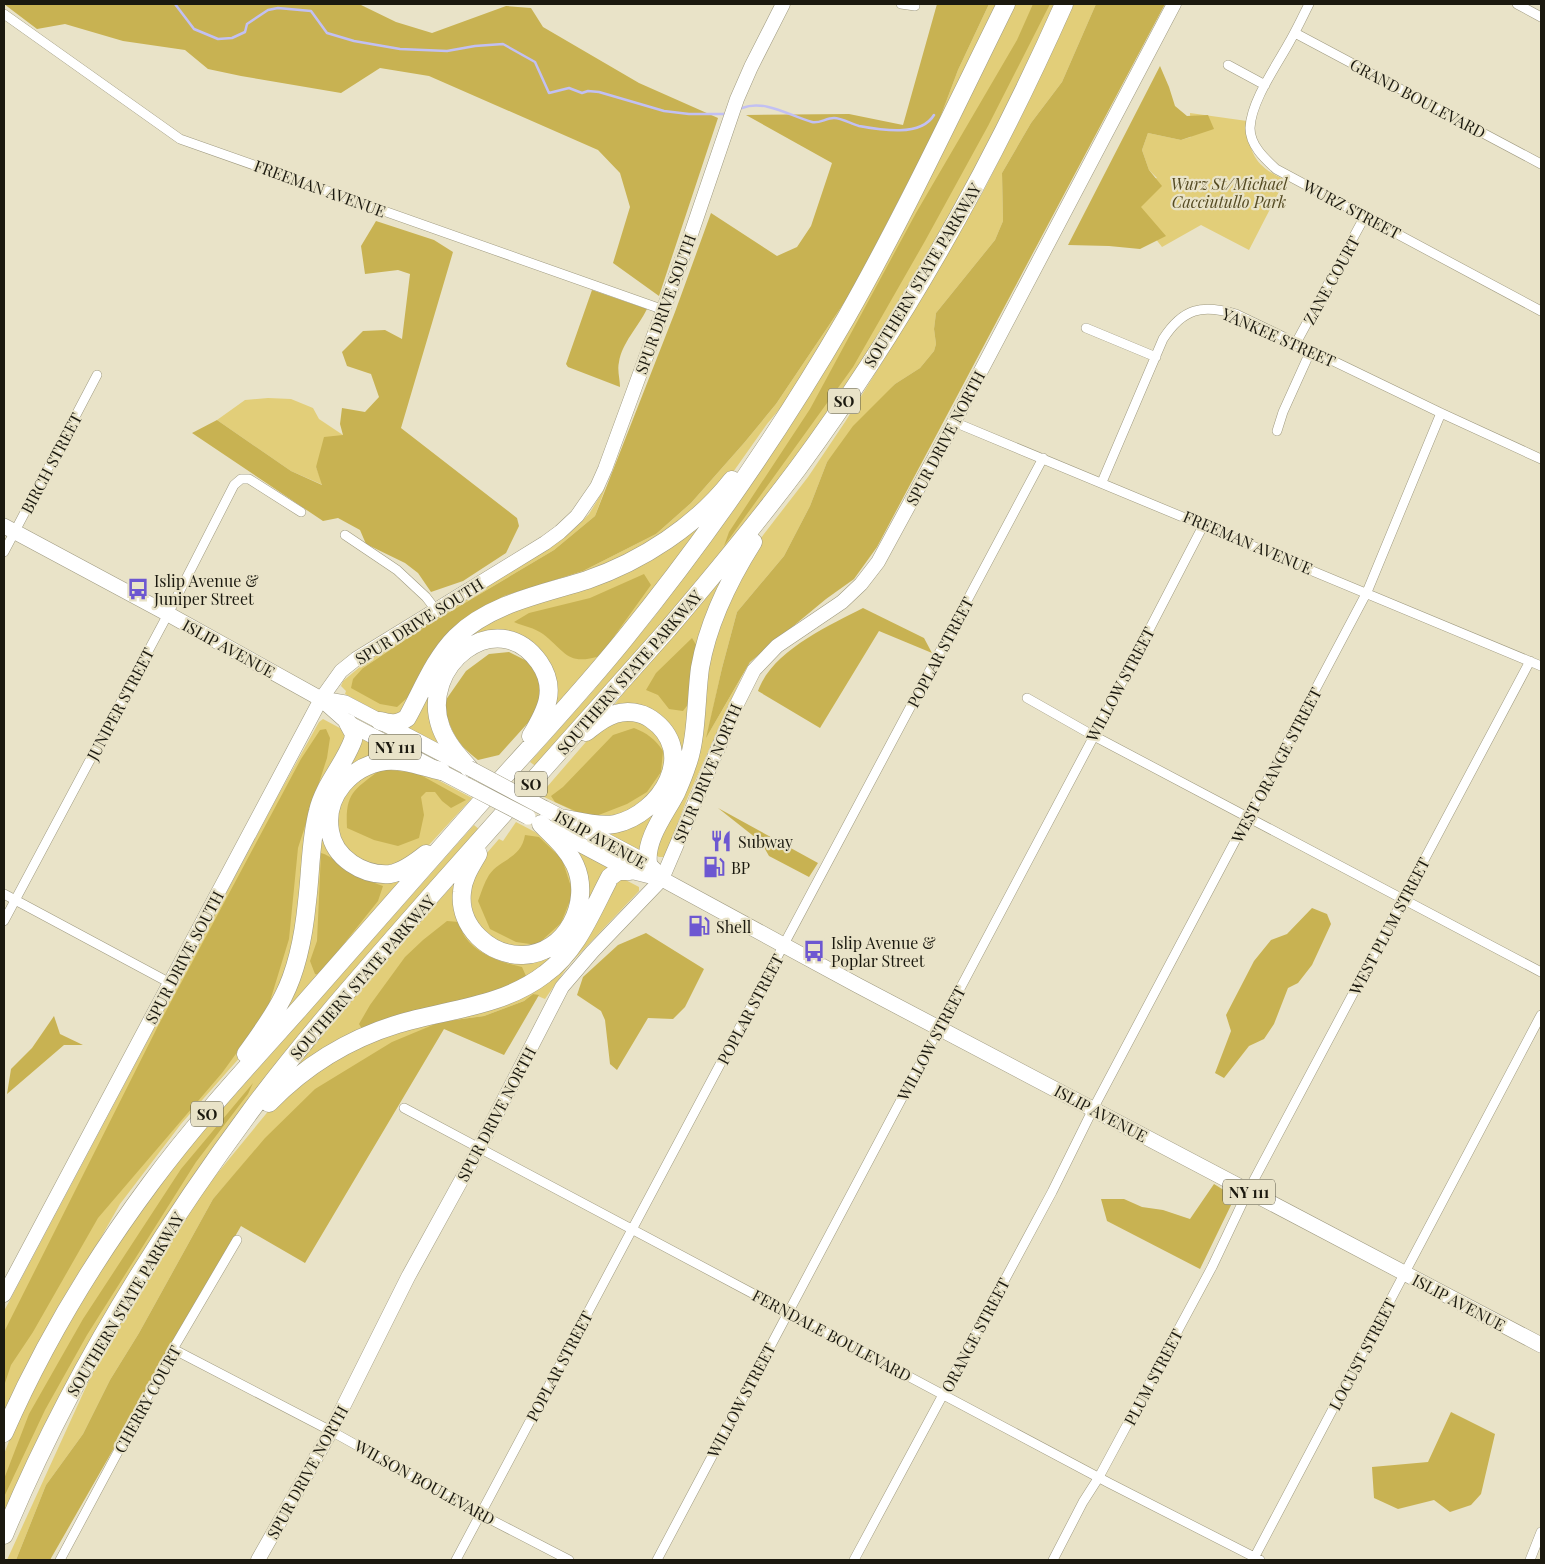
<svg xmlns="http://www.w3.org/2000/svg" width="1545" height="1564" font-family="'Playfair Display',serif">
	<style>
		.green { fill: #e2ce79 }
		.forest { fill: #c8b252 }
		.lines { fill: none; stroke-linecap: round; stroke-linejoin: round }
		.stream { stroke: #c2c0f3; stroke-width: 2.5 }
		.street-casing { stroke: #9f9a80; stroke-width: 10 }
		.secondary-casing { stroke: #9f9a80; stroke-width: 15 }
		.primary-casing { stroke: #9f9a80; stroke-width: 16 }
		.highway-casing { stroke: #9f9a80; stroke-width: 19 }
		.street { stroke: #fff; stroke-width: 9 }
		.secondary { stroke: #fff; stroke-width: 14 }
		.primary { stroke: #fff; stroke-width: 15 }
		.highway { stroke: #fff; stroke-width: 18 }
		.primary-bridge-casing { stroke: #9f9a80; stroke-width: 16; stroke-linecap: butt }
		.primary-bridge { stroke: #fff; stroke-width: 15 }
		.labels { text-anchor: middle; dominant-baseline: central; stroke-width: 4.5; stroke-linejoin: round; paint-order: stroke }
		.shield { fill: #e9e3c8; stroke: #595646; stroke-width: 1 }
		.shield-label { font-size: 15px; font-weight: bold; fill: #1b190f }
		.street-label { font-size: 16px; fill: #1b190f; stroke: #e9e3c8 }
		.park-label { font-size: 16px; font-style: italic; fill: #554b23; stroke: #e9e3c8 }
		.poi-label { font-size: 16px; fill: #1b190f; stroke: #e9e3c8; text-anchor: start }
	</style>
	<rect width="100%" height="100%" fill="#e9e3c8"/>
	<path class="green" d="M989 4H998L948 106 853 293 793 393 767 424 731 475 696 512 612 565 474 618 404 717 393 720 345 694 346 691 341 686 343 681 361 666 420 627 548 547 573 530 589 514 606 486 595 516 554 550 426 626 363 668 431 659 466 619 504 596 583 571 656 534 691 503 744 443 776 404 852 291 937 126 958 70Z
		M1015 4H1058L1006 115 948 220 892 316 824 420 748 521 666 622 537 767 530 762 594 690 655 616 733 511 802 408 863 302 968 100Z
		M1074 4H1096L1062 82 1031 123 1002 173 1003 221 995 240 936 313 934 329 936 344 934 351 920 368 895 384 827 462 810 506 784 556 737 612 722 668 707 736 741 678 687 799 667 851 664 857H659L651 852 669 818 713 633 757 543 808 477 845 422 912 314 985 188 1022 115Z
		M1190 113 1247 121C1249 154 1255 166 1285 180L1249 250 1201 225 1162 247 1116 188 1157 178 1149 170 1142 150 1148 133 1181 140 1191 137Z
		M268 398 291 399 313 408 319 419 343 435 316 467 323 485 291 471 217 420 245 400Z
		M698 521 702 525C660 590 608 650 557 709L554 706C555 693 556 680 551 668 540 637 496 626 469 642 442 657 429 692 435 722 436 728 440 734 442 740L437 742 435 746 404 730C423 699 440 656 471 631 507 602 558 595 600 579 636 566 669 546 698 521Z
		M721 580 725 584 688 749 643 849 633 850 600 828 645 817 679 746 618 708 615 704 624 692Z
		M615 718 649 720 670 749 657 796 618 820 584 816 540 795 598 728Z
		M323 719 351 734 331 773 304 912 282 989 242 1055 181 1124 120 1204 99 1241 71 1285 33 1353 4 1414V1311L279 794 319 722Z
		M366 735 400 753 399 757C393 757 385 756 379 757 312 773 310 870 382 877 389 877 395 875 402 875L404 879 283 1017 280 1013 291 990 303 956 311 925 318 832 323 810 359 738 365 737Z
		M383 765 419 770 472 798 418 857 385 868 366 863 349 852 340 836 336 819 339 800 351 781Z
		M516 822 535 832 552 845 571 867 572 917 540 947 499 946 472 919 470 879 480 861 499 839 503 841Z
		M474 825 481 831 247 1105 4 1518V1454L16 1423 65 1327 119 1239 171 1167Z
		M579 851 612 864 579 930 535 976 484 999 301 1070 297 1066 305 1055 367 981 460 877V912L516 958 576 929 574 854Z
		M618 876 639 887V891L568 966 545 999 533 994 524 1001 484 1016 440 1022 271 1133 213 1199 139 1333 110 1380 83 1434 46 1485 16 1560H7L91 1376 145 1280 202 1192 275 1103 303 1078 364 1042 524 993Z"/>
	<path class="forest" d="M4 4H359L396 22 432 33 506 6 531 8 543 27 639 83 718 118 659 296 613 263 630 207 620 173 598 150 429 76 380 68 341 93 241 76 208 69 185 50 123 41 65 24 37 29Z
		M937 4H989L958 70 937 126 852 291 776 404 744 443 691 503 656 534 583 571 504 596 466 619 431 659 407 698 397 707 380 704 351 688 353 679 363 668 426 626 554 550 595 516 675 312 711 213 777 256 797 247 811 226 832 163 746 115 849 114 903 125Z
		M1033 4H1050L988 126 925 241 853 367 724 546 729 532 810 409 916 213 1017 40Z
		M1096 4H1165L877 547 854 579 826 599 750 662 706 738 722 668 737 612 784 556 810 506 827 462 853 426 895 384 920 368 934 351 936 344 934 329 936 313 995 240 1003 221 1002 173 1031 123 1062 82Z
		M1160 66 1169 87 1175 106 1187 116 1208 115 1214 129 1181 140 1148 133 1142 150 1149 170 1162 186 1141 207 1166 236 1140 249 1109 246 1068 245Z
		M376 221 434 240 453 252 401 428 517 518 519 526 506 553 463 581 431 592 418 573 405 563 366 544 360 530 338 518 323 521 192 433 217 420 291 471 322 485 316 467 324 437 343 435 340 424 342 408 365 412 379 397 371 374 347 366 342 352 363 331 385 330 402 339 410 274 398 270 365 274 361 246Z
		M592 290 647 309C638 327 622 343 619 362 617 370 620 379 620 387L568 367 566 364Z
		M644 574 651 585 600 656C567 666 566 652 543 634 535 628 523 626 514 622L529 613 590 598Z
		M863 608 924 638 932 653 879 631 820 728 758 691C772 651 828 626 863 608Z
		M692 638 701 653 690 702 683 711 669 709 658 695 646 690 656 673Z
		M509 652 537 666 544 688 535 715 499 755 478 760C456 743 451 731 443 704L466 671 489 654Z
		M634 728C647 733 655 739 663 751L661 772 647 792 627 804 591 818 555 802 551 796 563 787 613 735Z
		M326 729 330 738 327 758 298 848 289 939 267 1011 222 1073 98 1218 33 1332 11 1365 4 1386V1332L158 1026 301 759 320 730Z
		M381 769 417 773 466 800 451 808 442 801 435 792H426L421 797 424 815 419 838 398 846 374 840 347 828C345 791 355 790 381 769Z
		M718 808 818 863 809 877 769 856 761 842Z
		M525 835 539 837 562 859 573 893 561 923 537 945 516 942 490 929 478 901C481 893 484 883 489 875 500 859 521 859 525 835Z
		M321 853C332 856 336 863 345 869 356 877 370 881 383 886L378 901 319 975 315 974 310 961 317 941Z
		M1312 908 1327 914 1331 924 1312 965 1298 983 1288 988 1274 1024 1264 1039 1249 1046 1224 1078 1215 1073 1231 1031 1226 1015 1254 961 1271 940 1287 934Z
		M447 921 459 922C461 927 462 933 465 937 478 955 502 963 522 967L526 976 496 992 362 1029 359 1024 370 1005 405 957 423 940Z
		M646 933 704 969 685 1007 673 1019 648 1018 617 1070 610 1064 605 1020 601 1011 577 995 583 977 618 945Z
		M533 994 539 995 504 1055 444 1029 305 1263 241 1226 50 1560H16L46 1485 83 1434 110 1380 139 1333 213 1199 265 1138 315 1089 392 1042 440 1022 484 1016 524 1001Z
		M54 1016 60 1034 83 1045H64L7 1094 11 1069 32 1048Z
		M253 1083 248 1094 196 1162 87 1335 45 1410 4 1497V1479L29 1414 83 1319 181 1169Z
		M1214 1184 1235 1197 1200 1269 1107 1221 1101 1199H1124L1142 1207 1163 1210 1190 1219Z
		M1451 1412 1495 1434 1481 1494 1471 1505 1450 1512 1434 1500 1398 1509 1374 1498 1372 1467 1428 1462Z"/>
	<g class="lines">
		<path class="stream" d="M175 4 194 29 218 39 232 38 245 32 247 24 268 10 278 8 311 11 327 33 354 41 400 49 447 51 475 46 503 44 535 62 549 93 569 88 582 93 588 91 599 92 664 111 689 114H725
			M742 108C765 99 790 116 812 122 819 124 826 118 834 118 842 118 851 124 859 126 881 130 921 137 934 115"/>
		<g class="street-casing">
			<path id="street" d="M901 4 915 6
				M1309 4C1303 16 1297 29 1290 41 1277 65 1251 101 1250 128 1250 145 1264 158 1276 169L1541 311
				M1517 4 1541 17
				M4 14 180 139 664 310
				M1295 33 1541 164
				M1228 65 1265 85
				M1086 328 1156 357
				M1296 343 1365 216
				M954 422 1541 666
				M1277 431 1283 412 1311 350
				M1102 482 1163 339C1183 308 1202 304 1236 314L1441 413 1541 459
				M345 535 397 570 426 597 436 610
				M4 552 97 375
				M1027 698 1094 736 1541 972
				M4 894 170 983
				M4 921 168 614 234 485 241 479H249L301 512
				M404 1108 1109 1483 1260 1560
				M173 1349 331 1431 480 1514 569 1560
				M60 1560 173 1349 237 1240
				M456 1560 1043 458
				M657 1560 1094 736 1204 524
				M854 1560 1052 1192 1093 1109 1367 592 1441 413
				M1053 1560 1083 1502 1099 1477 1212 1267 1248 1191 1530 661
				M1253 1560 1541 1015
				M1530 1560 1541 1532"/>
		</g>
		<g class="secondary-casing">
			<path id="secondary" d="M4 1295 321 699 341 671 356 659 545 543 560 532 577 516 597 487 605 469 690 237 737 99 751 67 783 4
				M258 1560 331 1431 408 1277 479 1148 562 987 592 952 662 879 737 704 754 670 777 646 842 602 861 584 878 562 954 422 1174 4"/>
		</g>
		<g class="primary-casing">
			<path id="primary" d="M4 526 168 614 321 699 348 723 474 789
				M322 699 345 703 465 766
				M544 808 648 863 655 870
				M549 828 630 871 662 879 857 985 1541 1345"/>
		</g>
		<g class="highway-casing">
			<path id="highway" d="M380 721C391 724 397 725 407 718 422 691 434 659 456 637 491 603 543 594 587 580 642 561 696 526 732 480
				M469 768C458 756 447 744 441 728 418 666 497 603 539 662 558 689 546 711 531 736
				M566 819C581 822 600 827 615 824 661 814 699 752 651 719 641 712 627 710 615 714 604 717 595 725 586 732
				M426 854C416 862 403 872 390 874 363 876 334 858 330 831 324 796 351 766 385 761 404 759 423 767 441 771
				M478 854C471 866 463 878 462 892 458 927 490 956 523 955 566 954 592 902 575 865 567 848 553 836 541 824
				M648 863C645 839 665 814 676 793 680 784 684 775 687 765 697 739 696 697 700 668 708 622 729 580 753 542
				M246 1054C259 1036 273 1017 283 997 298 968 304 933 307 902 311 871 310 841 318 811 324 785 344 765 353 740L354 734 348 723
				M269 1103C305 1066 349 1039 398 1024 448 1009 502 1007 545 974 577 951 592 911 610 877L618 871H630
				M4 1433C43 1344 93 1261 151 1183 196 1122 249 1065 300 1008 366 933 432 858 498 783 541 735 585 688 626 637 707 537 781 430 846 318 904 216 954 109 1006 4
				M4 1535C67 1383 154 1241 252 1109 308 1034 372 963 434 892 512 804 590 717 668 629 713 576 757 523 798 468 904 324 992 166 1064 4"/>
		</g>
		<use href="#street" class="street"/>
		<use href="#secondary" class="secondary"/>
		<use href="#primary" class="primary"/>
		<use href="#highway" class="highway"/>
		<g class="primary-bridge-casing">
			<path id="primary-bridge" d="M469 768 544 808
				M474 789 528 817"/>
		</g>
		<use href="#primary-bridge" class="primary-bridge"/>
	</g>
	<defs>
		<g id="bus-bare" transform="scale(1.725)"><path d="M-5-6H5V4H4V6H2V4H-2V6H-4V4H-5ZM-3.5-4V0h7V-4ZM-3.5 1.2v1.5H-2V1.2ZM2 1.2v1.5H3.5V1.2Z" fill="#6d57d1" stroke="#e9e3c8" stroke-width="2.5" paint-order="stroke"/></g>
		<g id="restaurant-bare" transform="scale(1.725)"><path d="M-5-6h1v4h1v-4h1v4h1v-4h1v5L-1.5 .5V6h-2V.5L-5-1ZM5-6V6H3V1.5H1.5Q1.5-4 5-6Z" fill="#6d57d1" stroke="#e9e3c8" stroke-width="2.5" paint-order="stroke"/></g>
		<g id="fuel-bare" transform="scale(1.725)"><path d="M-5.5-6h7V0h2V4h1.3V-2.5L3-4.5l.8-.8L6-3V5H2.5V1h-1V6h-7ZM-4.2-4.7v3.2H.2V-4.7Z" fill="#6d57d1" stroke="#e9e3c8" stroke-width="2.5" paint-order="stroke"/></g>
	</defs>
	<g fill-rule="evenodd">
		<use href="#bus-bare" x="138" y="589"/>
		<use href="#restaurant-bare" x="721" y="841"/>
		<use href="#fuel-bare" x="714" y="867"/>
		<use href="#fuel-bare" x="699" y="926"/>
		<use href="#bus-bare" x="814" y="951"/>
	</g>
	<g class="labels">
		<g class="shield">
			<rect x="828" y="388.5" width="32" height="25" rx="4"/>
			<rect x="369" y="734.5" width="52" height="25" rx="4"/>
			<rect x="515" y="771.5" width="32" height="25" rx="4"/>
			<rect x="191" y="1101.5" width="32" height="25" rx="4"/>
			<rect x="1223" y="1179.5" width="52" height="25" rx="4"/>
		</g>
		<g class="shield-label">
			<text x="844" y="401">SO</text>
			<text x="395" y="747">NY 111</text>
			<text x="531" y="784">SO</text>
			<text x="207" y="1114">SO</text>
			<text x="1249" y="1192">NY 111</text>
		</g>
		<g class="street-label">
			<text transform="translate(1418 98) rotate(28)">GRAND BOULEVARD</text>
			<text transform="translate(320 188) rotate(20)">FREEMAN AVENUE</text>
			<text transform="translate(1352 209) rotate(28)">WURZ STREET</text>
			<text transform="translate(922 275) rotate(-59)">SOUTHERN STATE PARKWAY</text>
			<text transform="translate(1331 280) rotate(-61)">ZANE COURT</text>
			<text transform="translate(665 304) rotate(-70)">SPUR DRIVE SOUTH</text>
			<text transform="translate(1279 337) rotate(24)">YANKEE STREET</text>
			<text transform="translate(945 438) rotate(-62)">SPUR DRIVE NORTH</text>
			<text transform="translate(51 463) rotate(-62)">BIRCH STREET</text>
			<text transform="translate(1248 542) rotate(23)">FREEMAN AVENUE</text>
			<text transform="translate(419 621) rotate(-32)">SPUR DRIVE SOUTH</text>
			<text transform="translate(229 648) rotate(29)">ISLIP AVENUE</text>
			<text transform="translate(940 652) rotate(-62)">POPLAR STREET</text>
			<text transform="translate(629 672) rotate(-49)">SOUTHERN STATE PARKWAY</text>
			<text transform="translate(1120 684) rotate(-62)">WILLOW STREET</text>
			<text transform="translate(120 704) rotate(-62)">JUNIPER STREET</text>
			<text transform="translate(1276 765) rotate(-62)">WEST ORANGE STREET</text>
			<text transform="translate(707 773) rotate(-67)">SPUR DRIVE NORTH</text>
			<text transform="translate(601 839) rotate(29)">ISLIP AVENUE</text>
			<text transform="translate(1389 926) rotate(-62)">WEST PLUM STREET</text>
			<text transform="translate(184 957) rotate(-62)">SPUR DRIVE SOUTH</text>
			<text transform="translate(362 977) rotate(-49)">SOUTHERN STATE PARKWAY</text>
			<text transform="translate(750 1009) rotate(-62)">POPLAR STREET</text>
			<text transform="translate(931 1043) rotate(-62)">WILLOW STREET</text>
			<text transform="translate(1101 1113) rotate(28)">ISLIP AVENUE</text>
			<text transform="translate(496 1114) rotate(-62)">SPUR DRIVE NORTH</text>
			<text transform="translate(1459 1302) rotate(28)">ISLIP AVENUE</text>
			<text transform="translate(125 1304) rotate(-59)">SOUTHERN STATE PARKWAY</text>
			<text transform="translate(832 1335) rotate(28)">FERNDALE BOULEVARD</text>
			<text transform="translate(975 1335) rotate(-62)">ORANGE STREET</text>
			<text transform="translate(1362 1354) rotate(-62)">LOCUST STREET</text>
			<text transform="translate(559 1366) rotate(-62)">POPLAR STREET</text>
			<text transform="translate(1153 1377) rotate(-62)">PLUM STREET</text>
			<text transform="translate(147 1399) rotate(-61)">CHERRY COURT</text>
			<text transform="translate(741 1400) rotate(-62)">WILLOW STREET</text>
			<text transform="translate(307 1472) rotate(-61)">SPUR DRIVE NORTH</text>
			<text transform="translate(425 1482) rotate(29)">WILSON BOULEVARD</text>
		</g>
		<g class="park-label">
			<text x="1229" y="183">Wurz St/Michael<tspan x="1229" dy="18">Cacciutullo Park</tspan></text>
		</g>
		<g class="poi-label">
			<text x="154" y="580">Islip Avenue &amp;<tspan x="154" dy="18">Juniper Street</tspan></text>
			<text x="738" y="841">Subway</text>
			<text x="731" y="867">BP</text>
			<text x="716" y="926">Shell</text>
			<text x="831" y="942">Islip Avenue &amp;<tspan x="831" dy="18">Poplar Street</tspan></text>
		</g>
	</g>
	<rect width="1545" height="1564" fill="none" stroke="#1b190f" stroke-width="10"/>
</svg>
